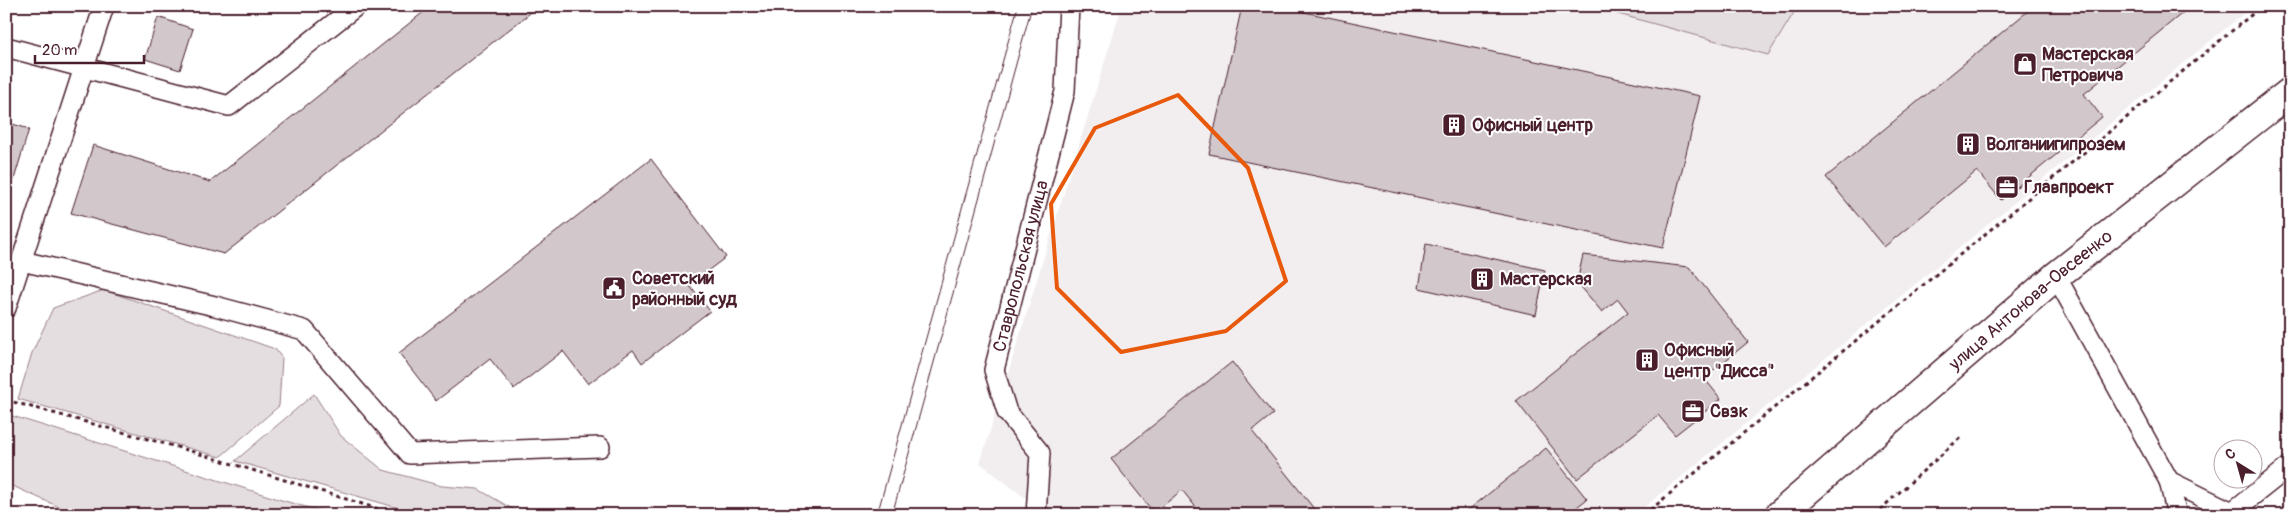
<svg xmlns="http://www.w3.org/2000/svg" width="2296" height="521" font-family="Pangolin,sans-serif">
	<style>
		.built { fill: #f2eeef }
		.green { fill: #e5dee0; stroke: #987e86 }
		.building { fill: #d2c7cb; stroke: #4a1f2b }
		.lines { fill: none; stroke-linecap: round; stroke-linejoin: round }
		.lane-casing { stroke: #4a1f2b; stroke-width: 22 }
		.secondary-casing { stroke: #4a1f2b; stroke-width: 31 }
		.path { stroke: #4a1f2b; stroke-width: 3; stroke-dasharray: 4 4; stroke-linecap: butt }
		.lane { stroke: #fff; stroke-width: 19 }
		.secondary { stroke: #fff; stroke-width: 28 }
		.tram { stroke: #4a1f2b; stroke-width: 1 }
		.marked { fill: none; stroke: #e8590c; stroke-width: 4; stroke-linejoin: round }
		.labels { text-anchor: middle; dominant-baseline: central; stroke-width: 4; stroke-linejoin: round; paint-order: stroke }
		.poi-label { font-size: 18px; font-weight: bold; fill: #4a1f2b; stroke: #fff; text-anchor: start }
		.street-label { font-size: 18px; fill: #4a1f2b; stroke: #fff }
	</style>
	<rect width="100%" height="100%" fill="#fff"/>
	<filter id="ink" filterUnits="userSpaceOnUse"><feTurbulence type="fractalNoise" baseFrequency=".02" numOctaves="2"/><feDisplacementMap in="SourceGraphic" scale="10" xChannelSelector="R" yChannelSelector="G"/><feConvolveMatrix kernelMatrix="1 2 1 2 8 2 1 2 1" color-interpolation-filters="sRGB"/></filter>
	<g filter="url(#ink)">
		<path class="built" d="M1122 6H2253L1635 515H1047L980 463Z"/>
		<path class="green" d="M1589 6H1798L1768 55Z
			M104 290 275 349 282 358 279 406 220 457 18 399 32 353 53 308Z
			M314 394 341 436 383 470 442 486 478 489 523 515H423L235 461Z
			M6 414 288 502 335 515H77L6 483Z"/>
		<path class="building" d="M431 6H539L224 254 71 213 93 145 210 182Z
			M1242 6H1276L1700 96 1663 248 1209 154Z
			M2034 6H2191L2084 94 2102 117 2001 200 1977 171 1884 247 1826 177Z
			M158 17 193 29 180 70 145 59Z
			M6 122 29 129 10 193 6 192Z
			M651 159 726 257 689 285 710 311 642 363 633 350 588 384 563 351 514 389 490 359 436 401 399 353Z
			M1426 244 1545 270 1536 315 1419 288Z
			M1583 255 1689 267 1748 342 1704 378 1721 399 1675 435 1658 415 1577 479 1516 401 1628 312 1618 299 1602 312 1577 282Z
			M1232 362 1273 414 1252 431 1319 515H1202L1182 490 1154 513 1111 459Z
			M1546 448 1587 499 1567 515H1462Z"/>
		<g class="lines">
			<g class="lane-casing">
				<g id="lane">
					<path d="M6 47 229 106 356 6"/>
					<path d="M22 261 215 306 304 330 410 454 600 447"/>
					<path d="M2056 276 2169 481 2177 515"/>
					<path d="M6 308 104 6"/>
					<path d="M2169 481 2232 512 2290 466"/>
					<path id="s1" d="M1036 515 1040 453 1007 412 994 370 1065 91 1069 6"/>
				</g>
			</g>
			<g class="secondary-casing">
				<g id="secondary">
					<path id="s2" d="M1779 515 2056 276 2290 92"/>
				</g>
			</g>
			<path class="path" d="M6 400 184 449 398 515
				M1644 515 2262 6
				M1874 515 1960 438"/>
			<use href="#lane" class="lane"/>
			<use href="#secondary" class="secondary"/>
			<path class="tram" d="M877 515 1018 6
				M892 515 1032 6"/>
		</g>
	</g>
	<path class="marked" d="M1178 95 1248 168 1286 281 1226 331 1121 352 1057 288 1051 204 1095 128Z"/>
	<defs>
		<g id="shop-square" transform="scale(1.25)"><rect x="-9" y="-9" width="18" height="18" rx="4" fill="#4a1f2b" stroke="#fff"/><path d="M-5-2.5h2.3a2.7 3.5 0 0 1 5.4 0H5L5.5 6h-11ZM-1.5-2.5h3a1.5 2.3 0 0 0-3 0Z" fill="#fff"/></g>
		<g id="building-square" transform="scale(1.25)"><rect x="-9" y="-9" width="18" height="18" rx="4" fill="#4a1f2b" stroke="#fff"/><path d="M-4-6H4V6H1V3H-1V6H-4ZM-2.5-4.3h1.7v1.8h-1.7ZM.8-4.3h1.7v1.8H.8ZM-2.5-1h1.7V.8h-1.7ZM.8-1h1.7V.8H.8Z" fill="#fff"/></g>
		<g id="office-square" transform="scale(1.25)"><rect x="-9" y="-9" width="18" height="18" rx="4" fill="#4a1f2b" stroke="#fff"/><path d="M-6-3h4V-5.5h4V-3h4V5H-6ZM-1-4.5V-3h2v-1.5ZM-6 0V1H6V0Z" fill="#fff"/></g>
		<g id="civic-square" transform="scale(1.25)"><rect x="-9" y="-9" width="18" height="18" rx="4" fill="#4a1f2b" stroke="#fff"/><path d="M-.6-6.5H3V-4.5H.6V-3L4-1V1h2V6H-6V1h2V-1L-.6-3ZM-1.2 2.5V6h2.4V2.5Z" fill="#fff"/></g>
	</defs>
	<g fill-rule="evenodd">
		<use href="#shop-square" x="2025" y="64"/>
		<use href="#building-square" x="1454" y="125"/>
		<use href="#building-square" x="1968" y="144"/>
		<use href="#office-square" x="2007" y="187"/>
		<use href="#building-square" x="1482" y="279"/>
		<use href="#civic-square" x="614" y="288"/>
		<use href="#building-square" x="1647" y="360"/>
		<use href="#office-square" x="1693" y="411"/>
	</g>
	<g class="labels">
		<g class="poi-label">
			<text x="2042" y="54">Мастерская<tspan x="2042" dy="21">Петровича</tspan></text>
			<text x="1472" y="125">Офисный центр</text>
			<text x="1986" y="144">Волганиигипрозем</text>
			<text x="2024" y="187">Главпроект</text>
			<text x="632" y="278">Советский<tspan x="632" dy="21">районный суд</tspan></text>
			<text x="1500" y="279">Мастерская</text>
			<text x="1664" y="350">Офисный<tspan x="1664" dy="21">центр "Дисса"</tspan></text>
			<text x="1710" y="411">Свзк</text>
		</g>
		<g class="street-label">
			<text stroke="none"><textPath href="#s1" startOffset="266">Ставропольская улица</textPath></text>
			<text stroke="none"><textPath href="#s2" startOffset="331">улица Антонова-Овсеенко</textPath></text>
		</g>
	</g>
	<rect width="2296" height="521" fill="none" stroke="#fff" stroke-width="25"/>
	<rect x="12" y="12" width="2271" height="496" fill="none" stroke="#4a1f2b" stroke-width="2" filter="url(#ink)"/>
	<g transform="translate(2238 464) rotate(323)"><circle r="24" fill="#ffffff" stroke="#b7a5aa"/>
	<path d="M0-4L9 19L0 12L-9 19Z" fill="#4a1f2b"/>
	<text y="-8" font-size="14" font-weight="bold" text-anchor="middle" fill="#4a1f2b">С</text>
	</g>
	<path d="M35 55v8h109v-8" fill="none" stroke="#4a1f2b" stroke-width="2.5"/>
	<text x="42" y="55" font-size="15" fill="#4a1f2b" stroke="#ffffff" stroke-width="4" paint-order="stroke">20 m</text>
</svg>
